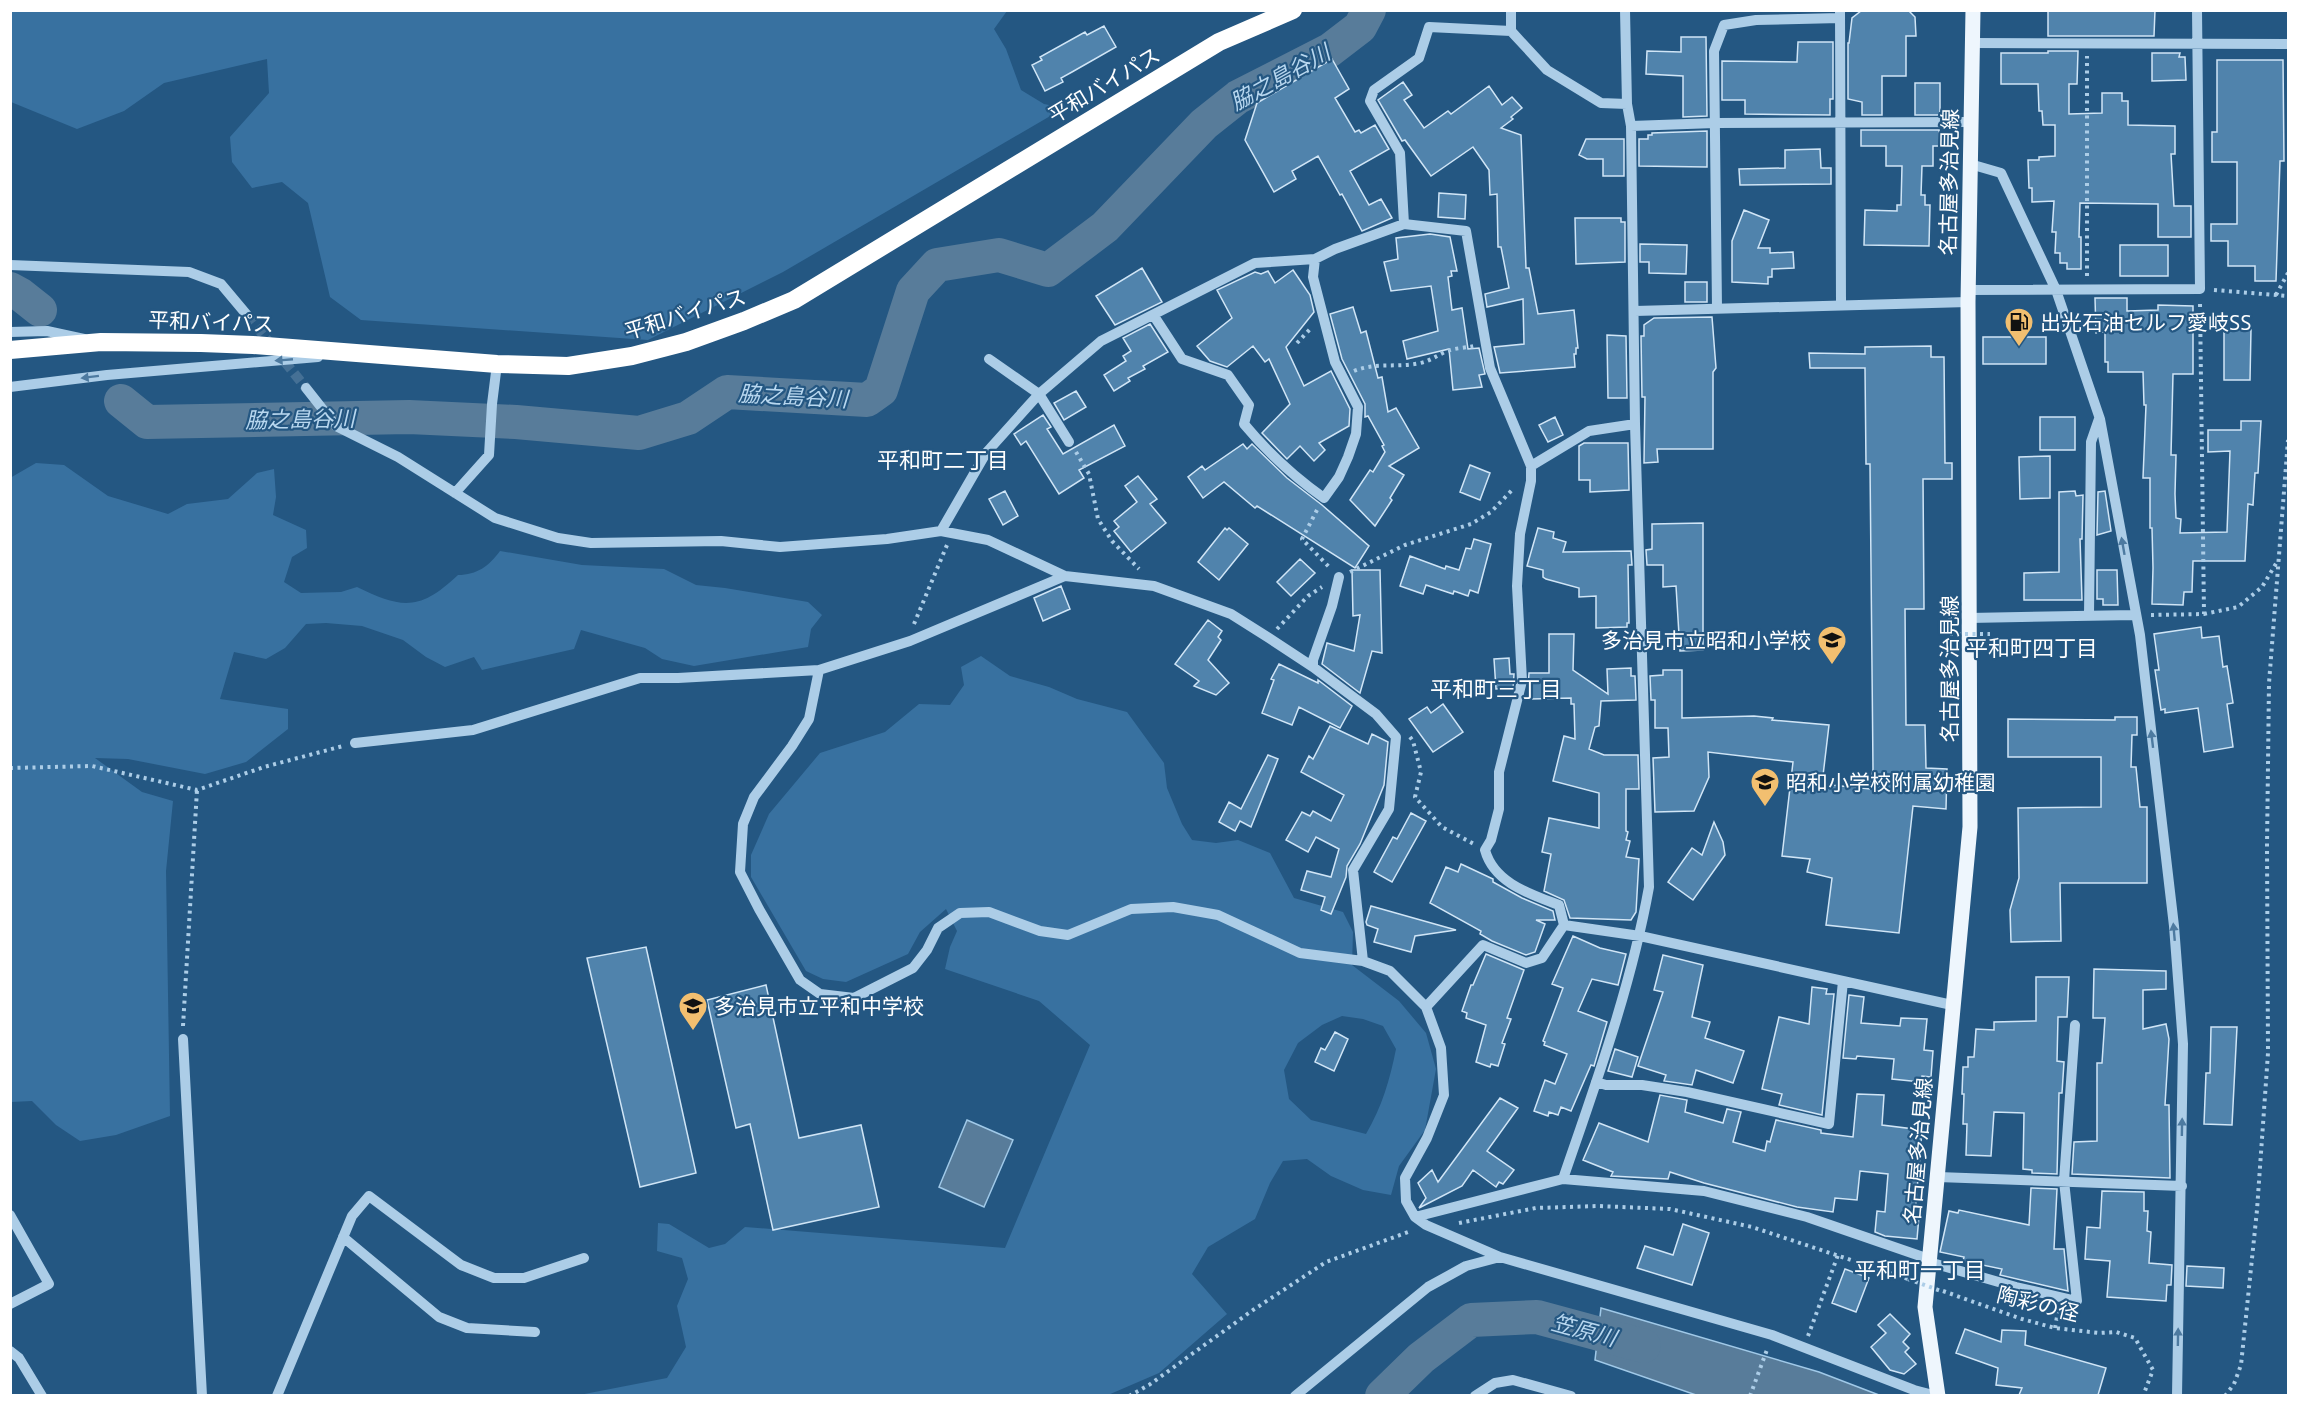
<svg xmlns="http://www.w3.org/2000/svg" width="2299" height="1406" font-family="'PT Sans','Noto Sans JP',sans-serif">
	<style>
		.green { fill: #3871a0; fill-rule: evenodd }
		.water { fill: #587c9a; stroke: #a0c9e8; stroke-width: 1.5 }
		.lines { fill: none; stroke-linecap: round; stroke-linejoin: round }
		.river { stroke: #587c9a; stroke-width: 34 }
		.building { fill: #5083ac; stroke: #d0e5f6; stroke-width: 1.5 }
		.minor-tunnel { stroke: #457095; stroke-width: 10; stroke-dasharray: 10 5; stroke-linecap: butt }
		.path { stroke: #accde7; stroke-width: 4; stroke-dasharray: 3 4.5; stroke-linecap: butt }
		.minor { stroke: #accde7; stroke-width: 10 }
		.major { stroke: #eef6fd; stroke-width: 15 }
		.highway { stroke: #fff; stroke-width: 18 }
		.path-bridge { stroke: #accde7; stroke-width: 4; stroke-dasharray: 3 4.5; stroke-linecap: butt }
		.oneway { fill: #4d7aa0 }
		.labels { text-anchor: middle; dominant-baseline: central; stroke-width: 4.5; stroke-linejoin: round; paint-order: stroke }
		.street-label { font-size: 21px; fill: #fff; stroke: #245782 }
		.poi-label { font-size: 21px; fill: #fff; stroke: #245782; text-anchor: start }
		.water-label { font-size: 22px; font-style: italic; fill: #b8d7ef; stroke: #245782 }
		.neighbourhood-label { font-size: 22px; fill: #fff; stroke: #245782 }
	</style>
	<rect width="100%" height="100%" fill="#245782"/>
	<path class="green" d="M10 11H1007L994 29 1006 49 1021 90 1044 104 1064 108 783 272 648 340 361 320 330 297 308 203 282 182 252 188 232 162 230 137 269 93 267 59 164 83 124 111 77 129 11 102Z
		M36 463 64 465 108 496 168 514 187 504 228 499 257 473 274 469 276 497 273 515 306 530 307 548 292 557 284 582 301 593 341 592 357 587C402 609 420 611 458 575 477 575 489 566 500 551L582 565 664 569 696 585 725 588 808 602 822 615 811 629 808 647 694 666 662 659 645 648 581 630 574 649 482 670 474 657 445 667 426 657 403 640 362 626 326 623 306 624 285 648 266 659 234 652 220 699 288 709V729L246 762 205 774 128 759 95 758 142 792 173 801 166 871 170 1116 116 1135 80 1141 56 1125 32 1101 11 1102 10 478Z
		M981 656 1010 676 1049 687 1077 699 1127 712 1164 763 1167 788 1182 824 1192 840 1216 843 1238 840 1270 853 1294 898 1343 912 1353 932 1352 965 1399 1001 1426 1033 1436 1069 1425 1130 1399 1166 1391 1195 1363 1190 1331 1176 1307 1159 1283 1161 1270 1183 1255 1219 1208 1247 1192 1274 1227 1314 1159 1373 1108 1395 574 1396 667 1378 686 1347 677 1306 688 1279 682 1258 657 1251 658 1223 669 1224 709 1248 725 1244 745 1227 1005 1248 1090 1045 1039 1001 945 969 950 947 957 931 946 909 920 932 908 954 846 982 823 979 806 971 751 877V855L769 814 820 753 885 732 919 704 950 705 964 685 961 667ZM1342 1016 1363 1019 1383 1026 1396 1049C1390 1079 1382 1107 1366 1134L1311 1120 1289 1099 1284 1070 1298 1043 1322 1025Z"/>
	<path class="water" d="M967 1120 1013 1140 984 1207 939 1187Z
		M1601 1308 1819 1372 1879 1395H1696L1595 1360Z"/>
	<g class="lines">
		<path class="river" d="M10 289 21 295 40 310
			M121 401 147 422 409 417 516 422 639 433 688 418 727 392 867 400 881 390 913 291 937 265 999 255 1048 270 1105 227 1204 124 1238 97 1330 50 1360 27 1369 10
			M1382 1396 1421 1358 1471 1320 1537 1317 1644 1346"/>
	</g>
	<path class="building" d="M1908 10 1915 17 1916 36H1906V76H1882V115H1862V102L1848 99V43H1849L1852 18 1861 11Z
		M2048 10H2155L2154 36H2048Z
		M1104 26 1116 47 1072 72 1061 78 1063 82 1045 91 1032 65 1042 60 1040 57 1085 32 1087 35Z
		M1681 37H1706L1707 116 1683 117V76L1646 74 1647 51 1681 52Z
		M1798 42H1833V99H1830V115L1745 114V100H1722V61L1797 62Z
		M2048 51H2078L2077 84H2069V114L2102 113V93H2122V101H2128V125L2175 126V154H2171L2174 206H2191V237H2158V204L2080 203 2079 237H2081V269H2067V263H2060V253H2055L2056 232H2052L2054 201 2032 202V188H2029L2028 160H2039V157L2055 156V125H2043L2042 111H2039L2038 84H2001V53H2048Z
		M2152 53H2180L2179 57H2185L2186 80 2152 81Z
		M1332 59 1349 89 1335 98 1355 132 1359 130 1361 133 1375 125 1389 149 1350 171 1369 205 1381 199 1392 218 1362 231 1342 194 1340 195 1318 156 1292 171 1296 179 1274 192 1245 140 1257 103Z
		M2217 60H2283L2284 161H2280L2276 281H2255V266H2228V241H2211V224H2237V162H2212V132H2217Z
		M1403 82 1412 95 1404 100 1424 128 1448 111 1451 114 1489 86 1502 105 1512 97 1522 108 1511 117 1513 119 1501 128 1521 135 1526 268H1529L1538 314 1574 310 1578 348H1576V354H1574L1575 367 1500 373 1494 347 1524 344 1523 299 1487 307 1485 294 1509 288 1501 247H1498L1497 194 1490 195 1489 170 1473 147 1431 176 1405 140 1402 141 1378 100Z
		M1915 83H1940V115H1915Z
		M1861 130H1939V146H1933V166H1922L1921 195H1925V205H1930L1929 246 1864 245 1865 210 1897 211V205H1901L1902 166H1886V146H1861Z
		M1707 131V167L1639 166V139H1648V135H1652V133Z
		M1586 139H1624V176H1603V159H1587L1579 155Z
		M1820 149 1821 168H1831V184L1740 185 1739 169 1785 168V150Z
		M1439 193 1466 195 1465 219 1438 217Z
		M1744 210 1769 220 1758 248H1770V253L1793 252 1794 268 1772 269V277H1768V284L1732 282V241Z
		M1575 218H1621V222H1625V262L1576 264Z
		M1430 234 1450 237 1457 271H1451L1452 276 1448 277 1452 310 1462 308 1468 349 1479 348 1485 374 1479 375 1482 387 1453 390 1449 349 1407 359 1403 341 1438 331 1431 286 1391 291 1384 262 1398 259 1396 238Z
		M1640 244 1687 245 1686 274 1649 273V262H1640Z
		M2120 245H2168V276H2120Z
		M1142 268 1162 302 1115 325 1096 296Z
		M1293 270 1310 295 1314 312 1286 347 1304 386 1331 371 1350 409 1349 426 1319 443 1325 450 1314 461 1300 446 1287 459 1262 433 1290 404 1269 359 1265 362 1253 346 1227 367 1210 361 1197 346 1232 318 1217 290 1255 272 1261 274 1268 271 1275 283Z
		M1685 282H1707V302H1685Z
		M2095 298H2127V311L2158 310V305L2193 306V374H2173L2171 455H2176L2175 494 2176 518 2181 519 2180 533 2227 532 2230 451 2208 452V430H2241V421H2261L2258 473H2255L2253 505 2248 504 2245 561H2193L2192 592H2184L2183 605 2152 604 2153 568 2152 528H2150V478H2143L2146 405H2144L2143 372H2108V362H2105V332L2096 333Z
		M1353 307 1361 333 1366 331 1378 378 1382 377 1388 412 1396 408 1419 448 1389 466 1404 475 1390 498 1392 500 1375 526 1350 500 1370 470 1373 472 1385 452 1382 446 1384 445 1368 416 1365 417V404L1342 359 1330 314Z
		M1712 317 1716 368 1713 372V449H1657L1658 462 1644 463 1645 397H1642L1641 336H1644V325L1654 318Z
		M1150 324 1168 352 1143 366 1145 369 1128 378 1130 381 1114 391 1104 375 1126 361 1123 356 1131 351 1123 338Z
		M2224 329H2251L2250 380H2224Z
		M1607 335 1626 336 1627 398H1608Z
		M1983 337H2046V364H1983Z
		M1931 346V357H1944L1945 463H1952V479H1923L1924 609H1905L1906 725H1925L1926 768 1947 769 1946 809 1913 806 1899 933 1826 925 1832 878 1807 872 1810 859 1782 856 1793 762 1708 752 1709 777 1694 811 1655 812 1653 758 1669 757 1668 728H1655V700H1651L1650 676 1663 675V670H1682V718L1754 716 1773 718 1772 720 1829 725 1822 784 1870 789 1873 769 1870 464H1866L1865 368H1810L1809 353 1865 354V347Z
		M1076 391 1086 407 1064 420 1054 403Z
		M1043 415 1051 427 1047 429 1063 454 1114 425 1125 446 1079 470 1084 478 1059 494 1026 441 1021 445 1014 434Z
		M1555 417 1563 435 1548 442 1539 425Z
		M2040 417H2075V450H2040Z
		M1584 443H1628L1629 490 1590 492V480H1579V446Z
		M1243 444 1247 449 1252 444 1287 478 1322 505 1369 546 1355 568 1257 506 1255 508 1224 482 1203 498 1188 477 1202 466 1205 470Z
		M2050 456V498L2020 499 2019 457Z
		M1470 465 1490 473 1480 500 1460 492Z
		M1138 476 1157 499 1150 504 1166 523 1131 552 1114 531 1119 527 1114 521 1137 502 1125 486Z
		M1005 491 1018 516 1003 525 989 499Z
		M2075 491 2076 496 2083 495 2082 539H2080L2082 600H2024V573L2059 572V492Z
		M2105 491 2111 531 2097 535 2098 492Z
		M1703 523V650L1680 651 1676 586 1663 587V565H1647L1646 550 1652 549V524Z
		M1225 528 1227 530 1229 528 1248 544 1219 580 1198 562Z
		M1538 528 1554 532 1553 538 1566 542 1563 552 1631 551 1632 565H1628L1629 623H1627V627L1596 628V596L1579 597V588L1546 579 1543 577V570L1527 566Z
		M1474 539 1491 544 1478 593 1470 590 1468 596 1454 591 1453 594 1426 585 1423 594 1400 586 1410 556 1445 569 1446 566 1459 570 1466 548 1471 549Z
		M1300 559 1315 573 1291 596 1277 582Z
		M1352 570H1380L1382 653 1372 651 1360 693 1322 664 1327 643 1354 651 1360 615 1353 616Z
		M2097 570H2117L2118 605H2103V599H2097Z
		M1061 586 1070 609 1043 621 1034 598Z
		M1208 620 1222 631 1218 637 1221 640 1208 660 1229 683 1216 695 1194 686 1199 681 1175 664Z
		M2201 627 2202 638 2219 636 2223 667 2227 666 2233 703 2227 704 2233 747 2204 752 2198 708 2165 713V709L2161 710 2155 670H2159L2154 634Z
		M1549 634H1574L1573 670 1608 694 1607 669 1631 668V676H1635L1636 700 1601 701 1599 726 1595 727 1589 749 1604 755H1638L1639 789H1626V831L1628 832 1626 840 1630 841 1626 857 1639 859 1636 912 1631 920 1570 918 1564 900 1544 891 1551 854 1542 852 1549 818 1599 828V793L1553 781 1564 736 1575 739 1574 704H1571V698L1531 699V687H1528L1529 673H1549Z
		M1509 658 1510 674H1514L1513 688 1496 689 1494 659Z
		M1279 664 1318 683V680L1352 706 1340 728 1299 707 1292 725 1262 713 1274 680 1271 679Z
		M1443 704 1463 732 1433 752 1409 719 1427 707 1431 713Z
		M2115 717H2137V735H2132L2131 767H2136L2140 807H2147V883H2060L2061 941 2011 942 2010 910 2019 878 2018 808 2101 807V757H2008V719L2115 720Z
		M1330 726 1368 744 1372 734 1388 742 1384 785 1360 844 1347 866 1346 877 1331 914 1321 910 1325 897 1301 890 1307 871 1331 877 1339 849 1316 837 1308 852 1286 840 1302 812 1310 816 1313 811 1331 821 1344 795 1301 772 1309 756 1313 759Z
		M1268 755 1278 759 1251 827 1240 821 1235 831 1219 822 1229 802 1241 809Z
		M1411 813 1426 821 1392 882 1374 872 1393 837 1397 839Z
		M1714 822 1723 842 1725 855 1693 900 1668 882 1692 848 1702 855Z
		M1461 864 1493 879V882L1522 898 1553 911 1555 920H1536L1545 924 1535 952 1526 955 1492 941 1480 934 1481 931 1430 903 1446 867 1458 872Z
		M1371 906 1417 919 1456 930 1415 936 1411 952 1374 942 1378 929 1367 925 1366 922Z
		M1573 936 1600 948 1626 954 1618 985 1592 979 1578 1011 1607 1022 1594 1066 1591 1065 1571 1111 1561 1107 1558 1115 1549 1112 1548 1116 1534 1111 1545 1080 1555 1084 1567 1054 1544 1045 1545 1042 1543 1041 1563 988 1552 984Z
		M646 947 696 1173 640 1187 587 958Z
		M1486 954 1524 970 1507 1018 1511 1019 1502 1043 1505 1044 1498 1066 1491 1064 1490 1067 1476 1062 1486 1025 1466 1018 1467 1013 1462 1011 1471 985H1473Z
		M1663 955 1703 965 1692 1017 1710 1022 1705 1038 1744 1051 1733 1083 1696 1070 1692 1085 1664 1081 1666 1075 1638 1066 1663 992 1654 990Z
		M2094 969 2166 971V989L2143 990V1029L2166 1024 2169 1039 2165 1105H2169L2170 1178 2072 1174 2074 1142 2097 1141V1063H2102L2105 1018H2093Z
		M2036 977H2069L2067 1017H2058L2057 1061 2064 1062 2062 1093H2059L2057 1174 2032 1173V1170L2023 1169 2024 1113 1994 1112 1991 1156 1966 1155 1967 1124H1963L1964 1094H1962L1963 1067H1968V1057H1974L1976 1029 1994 1030V1022L2036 1021Z
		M766 985 799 1138 861 1125 879 1207 773 1230 750 1124 736 1128 707 1000Z
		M1812 987 1827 989 1826 994H1834L1822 1115 1779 1105 1782 1094 1762 1089 1779 1017 1809 1024Z
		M1849 995 1864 997 1861 1023 1900 1026 1901 1018 1927 1019 1924 1050 1933 1051 1931 1077 1922 1076 1921 1082 1892 1079 1894 1059 1857 1056 1856 1059 1843 1058Z
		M2211 1027H2237L2232 1125 2204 1124 2206 1073H2210Z
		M1335 1032 1348 1039 1334 1071 1315 1062 1321 1048 1325 1050Z
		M1615 1049 1638 1057 1632 1077 1608 1071Z
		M1857 1094 1884 1095 1882 1125 1922 1130 1915 1215 1919 1216 1917 1239 1885 1236 1875 1232 1877 1211 1885 1212 1888 1174 1860 1171 1857 1200 1835 1198 1833 1212 1797 1207 1704 1183 1670 1172 1668 1179 1611 1176 1613 1172 1583 1160 1599 1123 1648 1142 1660 1095 1687 1100 1685 1112 1723 1123 1727 1109 1741 1112 1733 1142 1765 1151 1767 1141 1770 1142 1776 1120 1821 1130V1133L1853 1137Z
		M1500 1098 1518 1108 1487 1151 1514 1170 1503 1184 1499 1182 1496 1187 1473 1170 1462 1186 1419 1208 1426 1198 1418 1183 1432 1170 1438 1182Z
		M2031 1188 2057 1189 2054 1249H2064L2068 1291 2000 1275 2002 1269 1963 1261 1964 1257 1940 1252 1949 1211 1958 1213 1959 1210 2029 1225Z
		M2102 1191 2144 1192V1211H2148L2147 1231 2151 1232 2149 1263 2172 1265 2171 1285H2167L2166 1301 2107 1297 2110 1261 2085 1259 2087 1227 2100 1228Z
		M1683 1224 1709 1233 1692 1285 1637 1268 1645 1246 1673 1255Z
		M2187 1266 2224 1268 2223 1288 2186 1286Z
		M1845 1269 1869 1278 1856 1312 1832 1303Z
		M1890 1314 1910 1334 1903 1342 1909 1348 1905 1352 1916 1364 1904 1374 1890 1370 1871 1347 1886 1333 1878 1325Z
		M1965 1329 2001 1342 2002 1330 2026 1331 2025 1345 2106 1368 2098 1395H2019L2022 1388 1996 1385 1998 1368 1956 1353Z"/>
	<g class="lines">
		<path class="minor-tunnel" d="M247 315 306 388"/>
		<path class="path" d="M2087 276V56
			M2214 290 2288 296
			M2276 295 2288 273
			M1297 343 1312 327
			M1354 371C1376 362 1397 368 1420 363 1430 361 1436 356 1445 352 1453 348 1465 348 1474 346
			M1076 452 1089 474 1098 519 1112 541 1139 569
			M1317 510 1302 539 1330 568
			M1350 572 1405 545 1471 524 1491 512 1514 488
			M2204 614 2238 607 2262 587 2277 562
			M2151 615 2204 614 2200 303
			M914 624 947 545
			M1277 629 1308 596 1322 587
			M1950 634V604
			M1410 737 1413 741 1421 772 1415 797 1442 827 1474 844
			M10 768 92 766 197 790 264 767 343 746
			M183 1026 197 790
			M1459 1223 1536 1208 1598 1206 1670 1209 1752 1227 1908 1279
			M1943 1291 2022 1319 2055 1328 2099 1333 2116 1332 2135 1338 2153 1370 2143 1396
			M2055 1328 2058 1311
			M1808 1336 1838 1255
			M1129 1396 1149 1385 1253 1310 1326 1262 1411 1231
			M1750 1396 1768 1347
			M2225 1396 2234 1384 2241 1365 2257 1210 2268 1053 2267 846 2269 683 2288 440"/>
		<path class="minor" d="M1511 10V31L1547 70 1601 103 1627 104
			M1840 10 1841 305
			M1972 43 2288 44
			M1631 126 1715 123 1971 122
			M1970 164 2001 173 2056 290 2100 419 2140 635 2174 926 2183 1044 2177 1396
			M1404 224 1400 153 1370 101 1374 90 1419 58 1429 27 1511 31
			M10 265 189 272 221 284 247 315
			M1968 290 2200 289 2197 10
			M1717 308 1714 51 1724 25 1756 20 1840 18
			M1635 311 1968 302
			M1154 316 1182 359 1228 375 1249 405 1244 424C1268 453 1293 476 1324 498L1339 477 1348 457 1356 434 1358 407 1335 362 1313 277 1315 259
			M10 332 47 331 84 339
			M989 359 1039 394 1069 442
			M10 387 107 375 318 357
			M306 388 336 426 398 457 495 518 558 538 591 543 721 541 780 547 887 539 941 531 988 540 1065 576 1154 586 1231 614 1269 638 1313 667 1376 714 1396 737 1389 809 1353 870 1363 961
			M1635 424 1589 431 1531 466V481L1520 534 1517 586 1522 681 1499 772V809L1491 840 1485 850C1494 883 1530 894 1559 905L1564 925 1640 936 1952 1005
			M455 493 489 455 492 404 497 364
			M941 531 986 453 1039 394 1101 341 1255 263 1315 259 1335 249 1404 224 1466 231 1490 368 1531 466
			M2089 615 2091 442 2099 419
			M1969 618 2135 615
			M1313 667V660L1332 606 1339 577
			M819 670 809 719 792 746 754 797 743 824 740 872 759 909 800 980 820 994 854 998 913 968 927 950 938 928 960 913 989 912 1040 931 1068 935 1131 909 1173 907 1218 915 1300 953 1363 961 1390 971 1426 1007 1441 1048 1444 1095 1427 1138 1405 1178 1406 1201 1415 1217 1426 1225 1500 1257
			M355 743 473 730 640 678H678L819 670 910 641 1065 576
			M1426 1007 1483 945 1526 963 1542 958 1564 925
			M183 1039 202 1396
			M1596 1082 1606 1085H1642L1687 1092 1829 1124 1843 981
			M1938 1177 2182 1186
			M1563 1179C1596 1083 1631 987 1649 887L1635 424 1631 126 1627 104 1625 10
			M10 1215 49 1284 10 1304
			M1415 1217 1563 1179 1704 1191 1807 1217 1929 1259
			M343 1237 439 1317 467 1328 535 1332
			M1929 1262 2016 1287 2077 1301 2064 1181 2075 1025
			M10 1351 19 1358 42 1396
			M277 1396 352 1216 369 1196 461 1265 494 1278H524L584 1258
			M1295 1396 1428 1287 1466 1266 1500 1257 1772 1335 1914 1390 1937 1396
			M1475 1396 1495 1383 1513 1380 1571 1396"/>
		<path class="major" d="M1938 1396 1925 1307 1970 827 1968 302 1973 10"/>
		<path class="highway" d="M10 350 101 342 201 343 253 345 497 364 568 366 632 356 686 342 744 321 794 300 1219 42 1293 10"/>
		<path class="path-bridge" d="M1950 634H1990
			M1908 1279 1941 1291"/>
	</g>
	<defs><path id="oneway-solid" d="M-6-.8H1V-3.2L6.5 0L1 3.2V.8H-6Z" transform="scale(1.5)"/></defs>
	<g class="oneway">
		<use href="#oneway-solid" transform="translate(284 360) rotate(175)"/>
		<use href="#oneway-solid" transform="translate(90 377) rotate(173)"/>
		<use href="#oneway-solid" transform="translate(2123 546) rotate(-100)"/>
		<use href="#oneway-solid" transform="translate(2152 739) rotate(-97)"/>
		<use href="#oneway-solid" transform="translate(2174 932) rotate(-95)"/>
		<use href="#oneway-solid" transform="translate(2182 1127) rotate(-89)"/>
		<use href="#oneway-solid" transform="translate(2178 1337) rotate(-89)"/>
	</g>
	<defs>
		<g id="fuel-pin" transform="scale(1.5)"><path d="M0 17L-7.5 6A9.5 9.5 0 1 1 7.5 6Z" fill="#f2bf70" stroke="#245782"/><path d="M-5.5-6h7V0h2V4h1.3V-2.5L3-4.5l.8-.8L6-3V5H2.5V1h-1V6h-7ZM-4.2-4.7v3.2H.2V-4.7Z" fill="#111"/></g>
		<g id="school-pin" transform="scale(1.5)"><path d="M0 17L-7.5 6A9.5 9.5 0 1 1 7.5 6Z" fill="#f2bf70" stroke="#245782"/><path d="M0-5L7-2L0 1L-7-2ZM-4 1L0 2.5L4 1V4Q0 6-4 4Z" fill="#111"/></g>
	</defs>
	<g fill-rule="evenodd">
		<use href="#fuel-pin" x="2019" y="322"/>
		<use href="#school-pin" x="1832" y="640"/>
		<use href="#school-pin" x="1765" y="782"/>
		<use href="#school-pin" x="693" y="1006"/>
	</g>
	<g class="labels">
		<g class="street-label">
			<text transform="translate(1104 85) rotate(-31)">平和バイパス</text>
			<text transform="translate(1949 182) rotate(-89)">名古屋多治見線</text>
			<text transform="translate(685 314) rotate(-17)">平和バイパス</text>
			<text transform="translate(211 322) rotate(2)">平和バイパス</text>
			<text transform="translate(1949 669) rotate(-90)">名古屋多治見線</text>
			<text transform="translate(1918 1151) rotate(-85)">名古屋多治見線</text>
			<text transform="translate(2038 1304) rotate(14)">陶彩の径</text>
		</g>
		<g class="poi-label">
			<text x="2040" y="322">出光石油セルフ愛岐SS</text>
			<text x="1811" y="640" text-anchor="end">多治見市立昭和小学校</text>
			<text x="1786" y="782">昭和小学校附属幼稚園</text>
			<text x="714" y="1006">多治見市立平和中学校</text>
		</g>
		<g class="water-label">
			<text transform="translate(1280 77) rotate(-29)">脇之島谷川</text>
			<text transform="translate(793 396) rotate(3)">脇之島谷川</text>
			<text transform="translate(300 419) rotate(-1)">脇之島谷川</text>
			<text transform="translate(1584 1330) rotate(15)">笠原川</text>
		</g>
		<g class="neighbourhood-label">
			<text x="943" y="460">平和町二丁目</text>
			<text x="2032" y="648">平和町四丁目</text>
			<text x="1496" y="689">平和町三丁目</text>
			<text x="1920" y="1270">平和町一丁目</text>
		</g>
	</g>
	<rect width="2299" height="1406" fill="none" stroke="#ffffff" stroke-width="24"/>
</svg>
